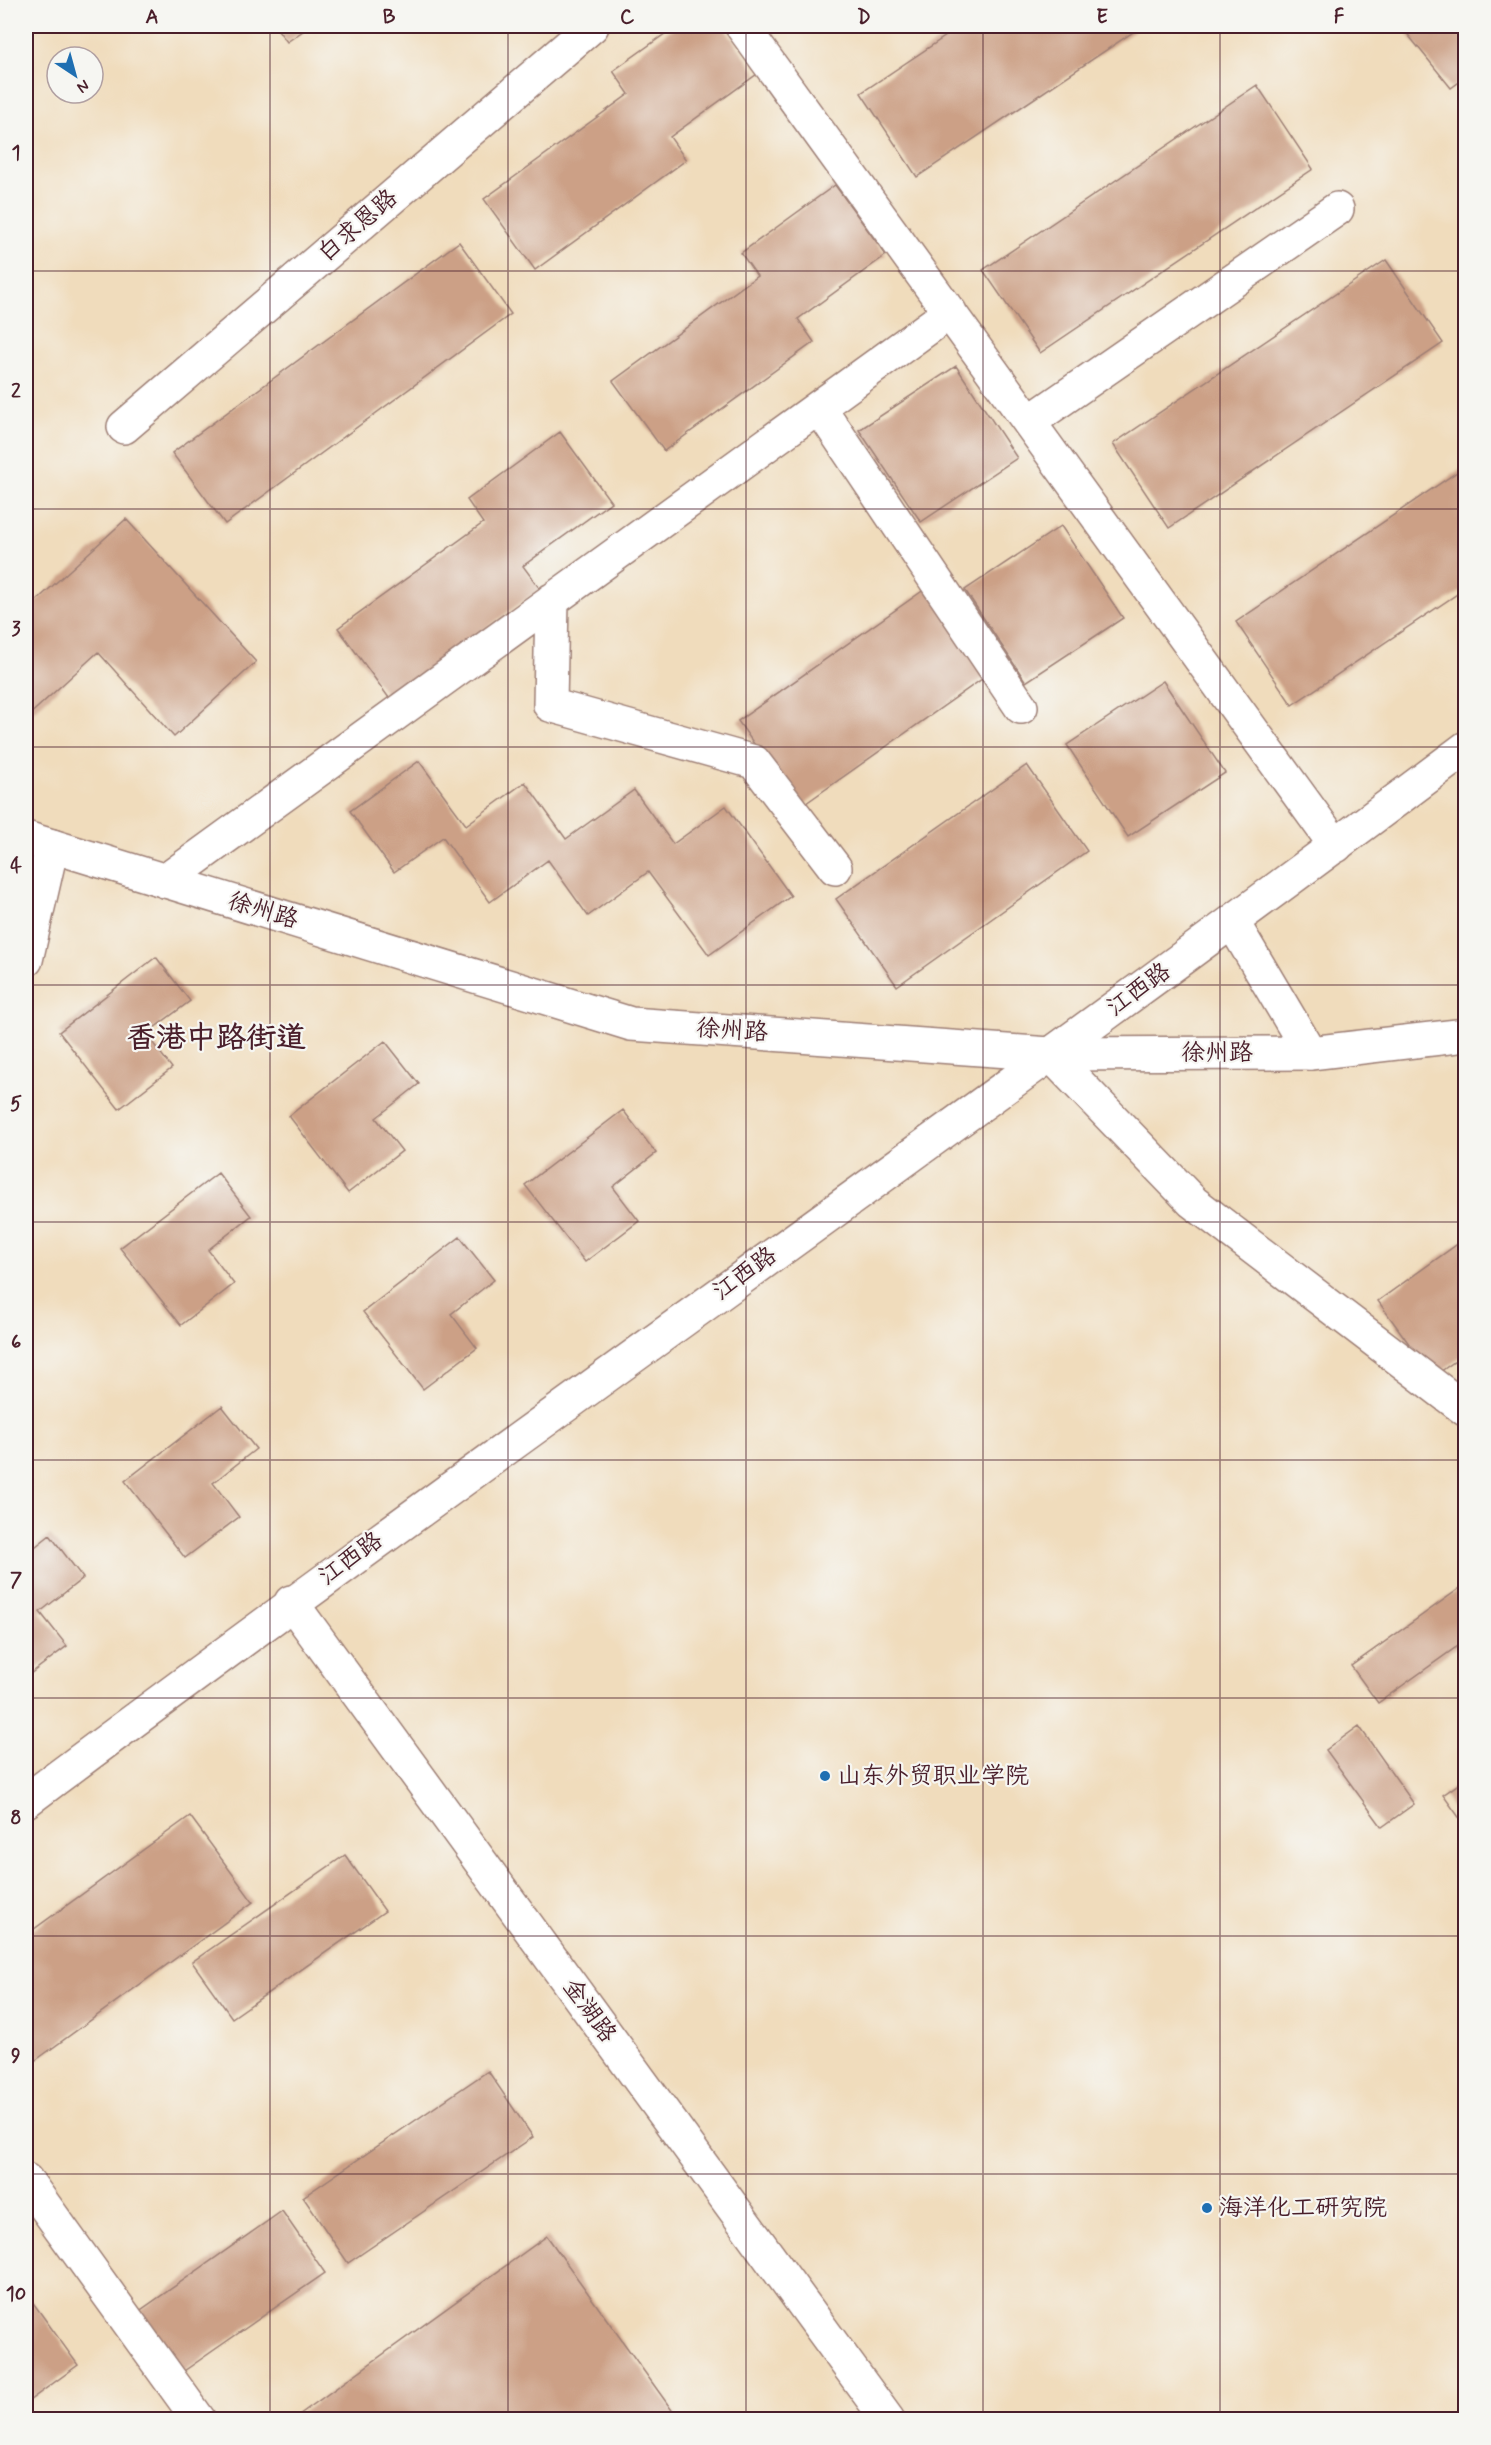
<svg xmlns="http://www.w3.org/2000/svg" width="1491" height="2445" font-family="Mynerve,'LXGW WenKai TC',sans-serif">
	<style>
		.building { fill: #cca086 }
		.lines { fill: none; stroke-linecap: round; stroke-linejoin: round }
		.minor-casing { stroke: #9d7e74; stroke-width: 36 }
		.tertiary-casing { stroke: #9d7e74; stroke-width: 36 }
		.secondary-casing { stroke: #9d7e74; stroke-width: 36 }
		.minor { stroke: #fff; stroke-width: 33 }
		.tertiary { stroke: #fff; stroke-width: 33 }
		.secondary { stroke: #fff; stroke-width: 33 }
		.grid { fill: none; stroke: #4a1f2b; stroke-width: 1.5; stroke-opacity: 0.55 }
		.poi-dot { fill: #1f6fb2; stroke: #f6f6f2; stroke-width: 2 }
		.labels { text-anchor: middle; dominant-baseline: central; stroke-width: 4.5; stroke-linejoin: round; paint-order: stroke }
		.street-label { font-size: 24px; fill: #4a1f2b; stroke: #f6f6f2 }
		.poi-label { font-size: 24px; fill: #4a1f2b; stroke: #f6f6f2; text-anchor: start }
		.district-label { font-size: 30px; font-weight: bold; fill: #4a1f2b; stroke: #f6f6f2 }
		.neatline { fill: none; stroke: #4a1f2b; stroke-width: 2 }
		.grid-label { font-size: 20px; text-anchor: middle; font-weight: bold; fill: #4a1f2b }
	</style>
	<rect width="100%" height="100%" fill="#f6f6f2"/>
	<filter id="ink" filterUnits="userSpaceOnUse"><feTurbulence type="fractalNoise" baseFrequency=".0167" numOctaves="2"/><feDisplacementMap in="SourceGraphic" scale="12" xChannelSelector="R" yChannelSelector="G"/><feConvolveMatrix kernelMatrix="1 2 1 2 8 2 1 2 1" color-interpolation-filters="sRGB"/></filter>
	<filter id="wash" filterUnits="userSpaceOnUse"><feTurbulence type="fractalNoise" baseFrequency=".008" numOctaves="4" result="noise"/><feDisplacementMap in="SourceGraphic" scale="24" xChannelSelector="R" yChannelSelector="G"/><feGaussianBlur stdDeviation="1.35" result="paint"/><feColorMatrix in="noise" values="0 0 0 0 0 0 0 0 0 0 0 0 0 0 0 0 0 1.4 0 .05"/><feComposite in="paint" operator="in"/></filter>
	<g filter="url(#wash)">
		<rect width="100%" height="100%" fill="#f0dcbc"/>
		<g id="blocks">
			<path class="building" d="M275 26H310L287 42Z
				M676 26H723L757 74 670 137 686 160 535 270 484 199 629 94 613 71Z
				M961 26H1142L917 177 861 93Z
				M1401 26H1466V77L1451 88Z
				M1257 85 1313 169 1040 353 983 270Z
				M835 185 886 255 798 319 814 342 664 451 613 381 757 276 741 253Z
				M459 242 511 314 225 524 172 453Z
				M1386 260 1443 343 1169 528 1113 444Z
				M956 366 1017 458 921 522 859 430Z
				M560 432 611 502 523 566 540 589 389 698 338 628 483 523 467 500Z
				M1466 466V588L1292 705 1236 622Z
				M126 519 256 662 174 737 98 652 26 718V610Z
				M1061 526 1123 618 1026 682 965 590Z
				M928 587 989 674 799 808 738 721Z
				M1163 681 1225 773 1128 837 1067 745Z
				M419 761 466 825 525 782 566 839 634 790 673 844 726 806 791 896 709 955 648 872 588 916 548 860 490 902 443 837 394 872 350 811Z
				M1027 765 1087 851 897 986 836 899Z
				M156 957 190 1001 146 1034 172 1068 119 1109 59 1032Z
				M385 1041 419 1084 376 1118 402 1151 348 1193 289 1116Z
				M623 1110 656 1153 613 1187 639 1221 585 1262 525 1185Z
				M218 1173 251 1216 208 1250 234 1284 181 1325 120 1248Z
				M460 1237 494 1280 451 1314 477 1348 423 1389 363 1312Z
				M1466 1238V1353L1433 1377 1378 1301Z
				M222 1406 256 1449 213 1483 239 1517 185 1558 125 1481Z
				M50 1535 83 1578 40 1612 67 1646 26 1677V1554Z
				M1466 1584V1640L1378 1703 1351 1666Z
				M1359 1726 1414 1804 1382 1827 1326 1750Z
				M1466 1779V1827L1443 1795Z
				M190 1816 253 1902 36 2060 26 2046V1935Z
				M345 1855 385 1911 232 2018 192 1962Z
				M488 2071 533 2137 348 2263 303 2197Z
				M282 2211 325 2273 181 2373 138 2312Z
				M547 2236 679 2420H292Z
				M26 2293 78 2365 26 2403Z"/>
		</g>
	</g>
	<g filter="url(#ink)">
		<use href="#blocks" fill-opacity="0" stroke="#9d7e74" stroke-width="1.5"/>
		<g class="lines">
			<g class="minor-casing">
				<path id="minor" d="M742 26 1336 846
					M819 407 1021 707
					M1029 422 1337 209
					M124 427 592 26
					M552 600 550 705 754 762 835 868
					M165 881 950 312
					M1233 923 1310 1053
					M26 960 52 846
					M1050 1054 1193 1202 1466 1410
					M291 1602 888 2420
					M26 2180 199 2420"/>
			</g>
			<g class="tertiary-casing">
				<path id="tertiary" d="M26 838 631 1024 1050 1054 1310 1053 1466 1035"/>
			</g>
			<g class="secondary-casing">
				<path id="secondary" d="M26 1801C502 1445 990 1105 1466 748"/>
			</g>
			<use href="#minor" class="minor"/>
			<use href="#tertiary" class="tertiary"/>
			<use href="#secondary" class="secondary"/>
		</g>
	</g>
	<path class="grid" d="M270 26V2420M508 26V2420M746 26V2420M983 26V2420M1220 26V2420M26 271H1466M26 509H1466M26 747H1466M26 985H1466M26 1222H1466M26 1460H1466M26 1698H1466M26 1936H1466M26 2174H1466"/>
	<g class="poi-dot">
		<circle cx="825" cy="1776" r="6"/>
		<circle cx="1207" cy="2208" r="6"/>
	</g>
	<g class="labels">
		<g class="street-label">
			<text transform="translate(358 226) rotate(-41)">白求恩路</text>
			<text transform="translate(263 911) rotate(17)">徐州路</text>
			<text transform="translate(1139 990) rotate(-36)">江西路</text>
			<text transform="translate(732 1031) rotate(4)">徐州路</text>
			<text x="1217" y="1053">徐州路</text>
			<text transform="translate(745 1274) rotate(-36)">江西路</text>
			<text transform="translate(351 1559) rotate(-36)">江西路</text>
			<text transform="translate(589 2011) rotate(54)">金湖路</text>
		</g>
		<g class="poi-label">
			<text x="837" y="1776">山东外贸职业学院</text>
			<text x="1219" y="2208">海洋化工研究院</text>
		</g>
		<g class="district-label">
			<text x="216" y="1038">香港中路街道</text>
		</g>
	</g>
	<rect width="1491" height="2445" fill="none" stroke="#f6f6f2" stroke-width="66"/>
	<g transform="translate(75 75) rotate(144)"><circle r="28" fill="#f6f6f2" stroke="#b1a0a2" stroke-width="1.5"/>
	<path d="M0-4.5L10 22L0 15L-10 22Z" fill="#1f6fb2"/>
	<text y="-9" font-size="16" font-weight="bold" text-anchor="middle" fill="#4a1f2b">N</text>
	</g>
	<rect x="33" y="33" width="1425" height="2379" class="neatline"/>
	<g class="grid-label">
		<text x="152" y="23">A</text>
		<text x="389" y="23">B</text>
		<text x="627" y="23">C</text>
		<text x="864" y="23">D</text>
		<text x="1102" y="23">E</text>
		<text x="1339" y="23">F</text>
		<text x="16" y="159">1</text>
		<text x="16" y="397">2</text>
		<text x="16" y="635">3</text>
		<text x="16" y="872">4</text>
		<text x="16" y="1110">5</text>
		<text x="16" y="1348">6</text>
		<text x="16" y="1586">7</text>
		<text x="16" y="1824">8</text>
		<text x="16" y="2062">9</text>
		<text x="16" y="2300">10</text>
	</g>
</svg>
